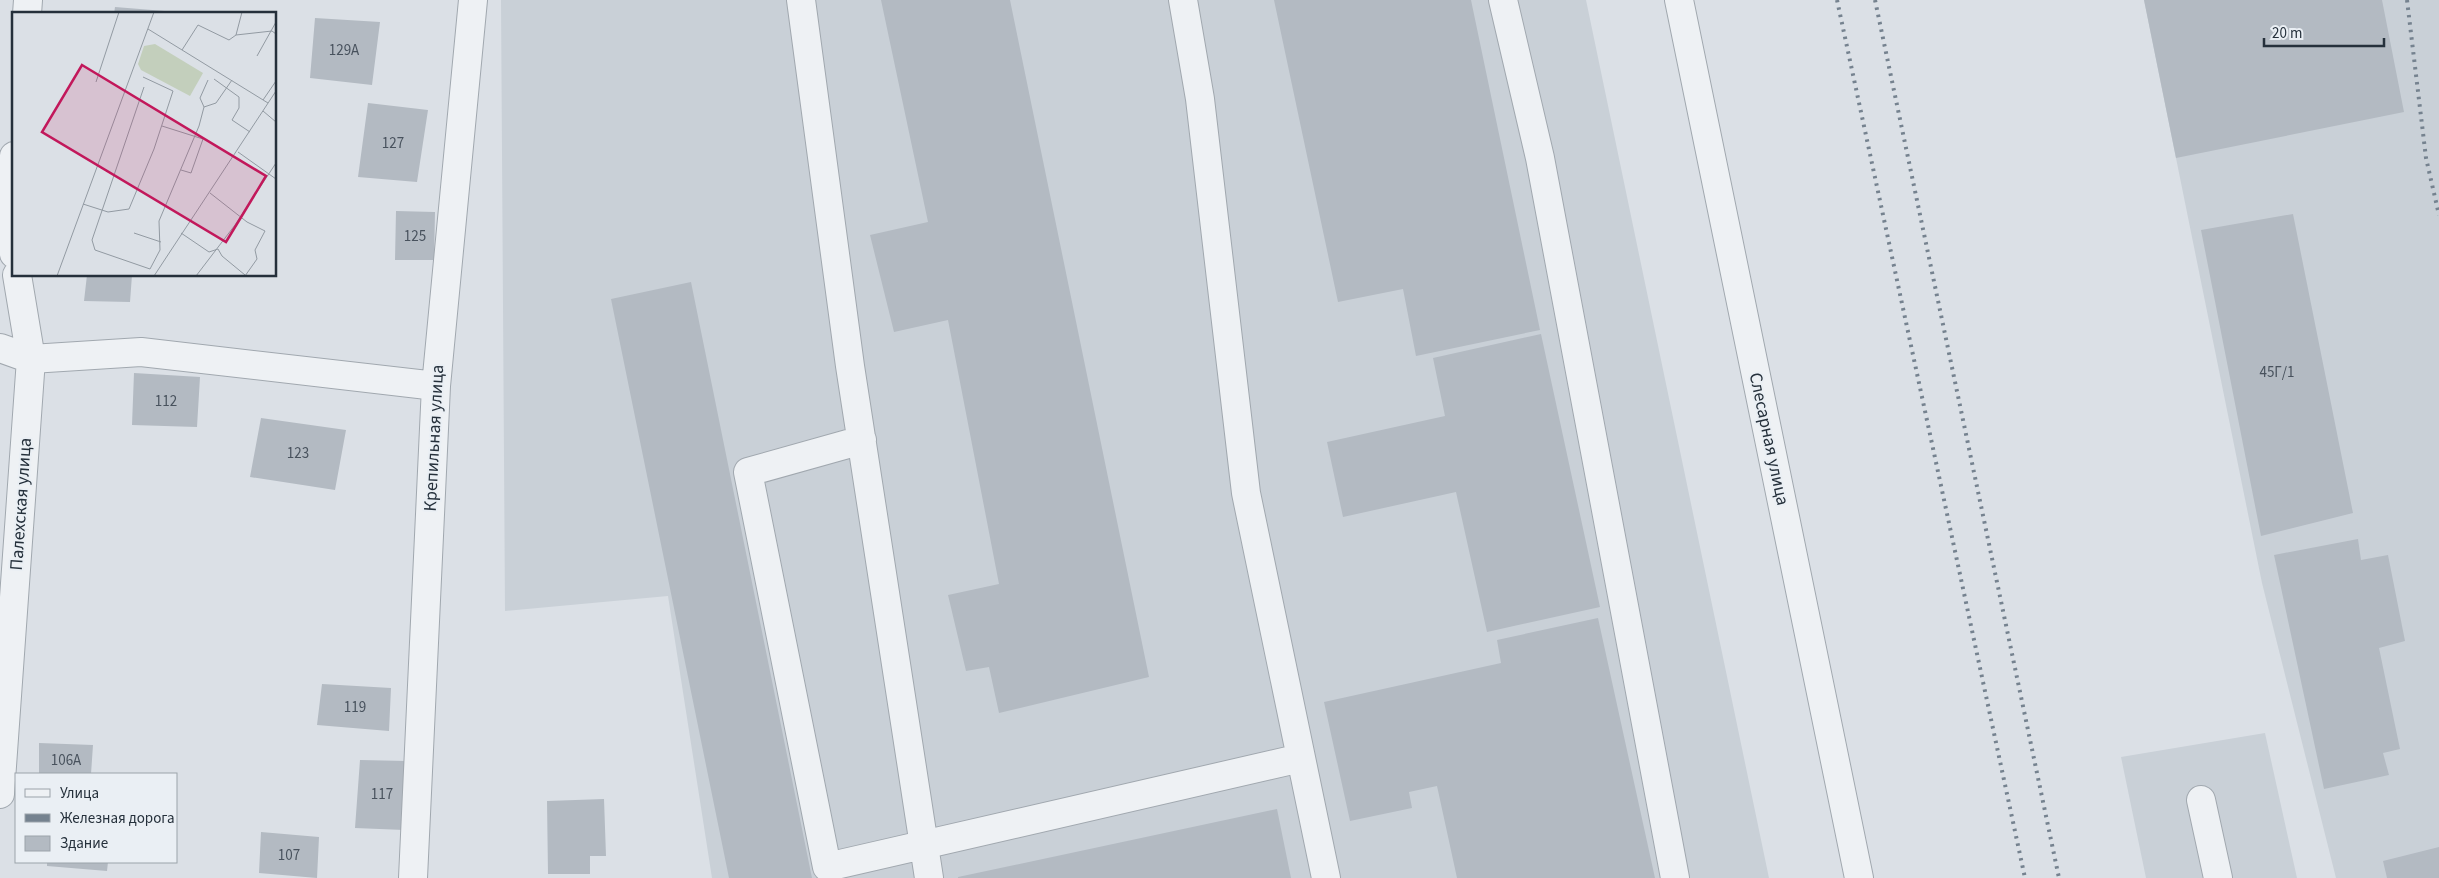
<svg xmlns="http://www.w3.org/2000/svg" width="2439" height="878" font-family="'Source Sans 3',sans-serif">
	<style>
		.built { fill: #c9d0d7 }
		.building { fill: #b3bac2 }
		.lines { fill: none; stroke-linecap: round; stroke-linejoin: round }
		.minor-casing { stroke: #a1a8af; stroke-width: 30 }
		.minor { stroke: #eef1f4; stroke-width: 28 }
		.rail { stroke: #75828f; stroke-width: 4; stroke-dasharray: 2.5 5; stroke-linecap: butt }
		.labels { text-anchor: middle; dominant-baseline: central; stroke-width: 4; stroke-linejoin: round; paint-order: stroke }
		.number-label { font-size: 15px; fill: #48525d }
		.street-label { font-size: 18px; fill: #25303b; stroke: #eaeff4 }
		.inset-road { fill: none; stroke: #929aa2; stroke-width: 1 }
		.view { fill: #c2185b; fill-opacity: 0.15; stroke: #c2185b; stroke-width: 2.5 }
		.inset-edge { fill: none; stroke: #25303b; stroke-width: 2.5 }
	</style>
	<rect width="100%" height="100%" fill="#dbe0e6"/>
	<path class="built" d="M501 0H1586L1769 878H712L668 596 505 611Z
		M2144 0H2439V878H2336L2262 583Z
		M2265 733 2297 878H2146L2121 757Z"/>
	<path class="building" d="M881 0H1010L1149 677 999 713 989 667 966 671 948 595 999 584 948 320 894 332 870 235 928 222Z
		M1274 0H1471L1540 330 1416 356 1403 289 1338 302Z
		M2144 0H2382L2404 112 2176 158Z
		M115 7 177 12V14H114Z
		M315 18 380 22 372 85 310 78Z
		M368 103 428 110 417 182 358 177Z
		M396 211 435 212 434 260H395Z
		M2293 214 2353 513 2261 536 2201 230Z
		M87 275H132L130 302 84 301Z
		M691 282 812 878H729L611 299Z
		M1541 334 1600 607 1487 632 1456 492 1343 517 1327 442 1445 416 1433 358Z
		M134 373 200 377 197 427 132 425Z
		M261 418 346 430 335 490 250 477Z
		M2358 539 2361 560 2388 555 2405 641 2379 648 2400 749 2383 753 2389 775 2324 789 2274 555Z
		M1598 618 1655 878H1457L1437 786 1409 792 1412 808 1350 821 1324 702 1501 663 1497 640Z
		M322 684 391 688 389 731 317 725Z
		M39 743 93 745 91 774H39Z
		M360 760 407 761 404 830 355 828Z
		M604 799 606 856H590V874H548L547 801Z
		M1277 809 1291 878H958V877Z
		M261 832 319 837 317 878 259 873Z
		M2439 847V878H2387L2383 861Z
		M47 862H108L107 871 47 866Z"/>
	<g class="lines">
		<g class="minor-casing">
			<path id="minor" d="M801 0 850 366 929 878
				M1183 0 1200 99 1246 493 1326 878
				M1503 0 1540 158 1675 878
				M1679 0 1859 878
				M27 14 28 0
				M14 156 8 219 14 254
				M0 348 31 359 141 352 436 386
				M862 440 748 472 827 867 1301 758
				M0 794 31 359 17 275
				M2201 800 2218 878
				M413 878 436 386 473 0"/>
		</g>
		<use href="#minor" class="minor"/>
		<path class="rail" d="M1837 0 2025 878
			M1875 0 2059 878
			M2407 0 2426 158 2439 215"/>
	</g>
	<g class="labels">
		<g class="number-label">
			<text x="344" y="50">129А</text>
			<text x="393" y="143">127</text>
			<text x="415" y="236">125</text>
			<text x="2277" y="372">45Г/1</text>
			<text x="166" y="401">112</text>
			<text x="298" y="453">123</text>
			<text x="355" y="707">119</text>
			<text x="66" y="760">106А</text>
			<text x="382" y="794">117</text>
			<text x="289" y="855">107</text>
		</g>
		<g class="street-label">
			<text transform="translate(434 438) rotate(-87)">Крепильная улица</text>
			<text transform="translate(1769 439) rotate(78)">Слесарная улица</text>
			<text transform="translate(21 504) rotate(-86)">Палехская улица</text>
		</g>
	</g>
	<g transform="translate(12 12)">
		<rect width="264" height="264" fill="#dbe0e6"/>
		<path d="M143 32 191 61 178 84 129 58 126 52 132 34Z" fill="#c3cfbc"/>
		<path class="inset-road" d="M136 17 256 91M224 23 230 0M170 38 186 13 217 28 224 23 260 19 264 22M245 44 264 10M202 67 227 85V96L220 108 238 120M84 70 107 0M132 75 80 228 83 238 138 257 148 238 147 209 187 114 192 95 188 86 196 68M251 88 264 69M192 95 204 91 220 68M251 99 264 110M150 114 191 127 179 161 169 158M226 140 264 167M198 181 235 210 253 219 243 238 245 247 233 264M71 192 96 200 117 197 142 137 161 79 131 65M122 221 149 230M169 221 197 240 206 237 210 244 233 263M45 264 142 0M142 264 264 79M184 264 223 213 264 151"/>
		<path class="view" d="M70 53 254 164 214 230 30 120Z"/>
		<rect width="264" height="264" class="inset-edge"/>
	</g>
	<rect x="15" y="773" width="162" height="90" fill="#eaeff4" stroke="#9ba3aa"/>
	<rect x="25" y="789" width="25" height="8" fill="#eef1f4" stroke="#9ba3aa"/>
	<text x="60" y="798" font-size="15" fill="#25303b">Улица</text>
	<rect x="25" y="814" width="25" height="8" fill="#75828f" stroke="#9ba3aa"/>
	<text x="60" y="823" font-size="15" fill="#25303b">Железная дорога</text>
	<rect x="25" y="836" width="25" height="15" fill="#b3bac2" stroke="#9ba3aa"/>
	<text x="60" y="848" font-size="15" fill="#25303b">Здание</text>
	<path d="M2264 38v8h120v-8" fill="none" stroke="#25303b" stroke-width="2.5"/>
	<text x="2272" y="38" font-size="15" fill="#25303b" stroke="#eaeff4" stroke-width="4" paint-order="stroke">20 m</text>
</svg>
